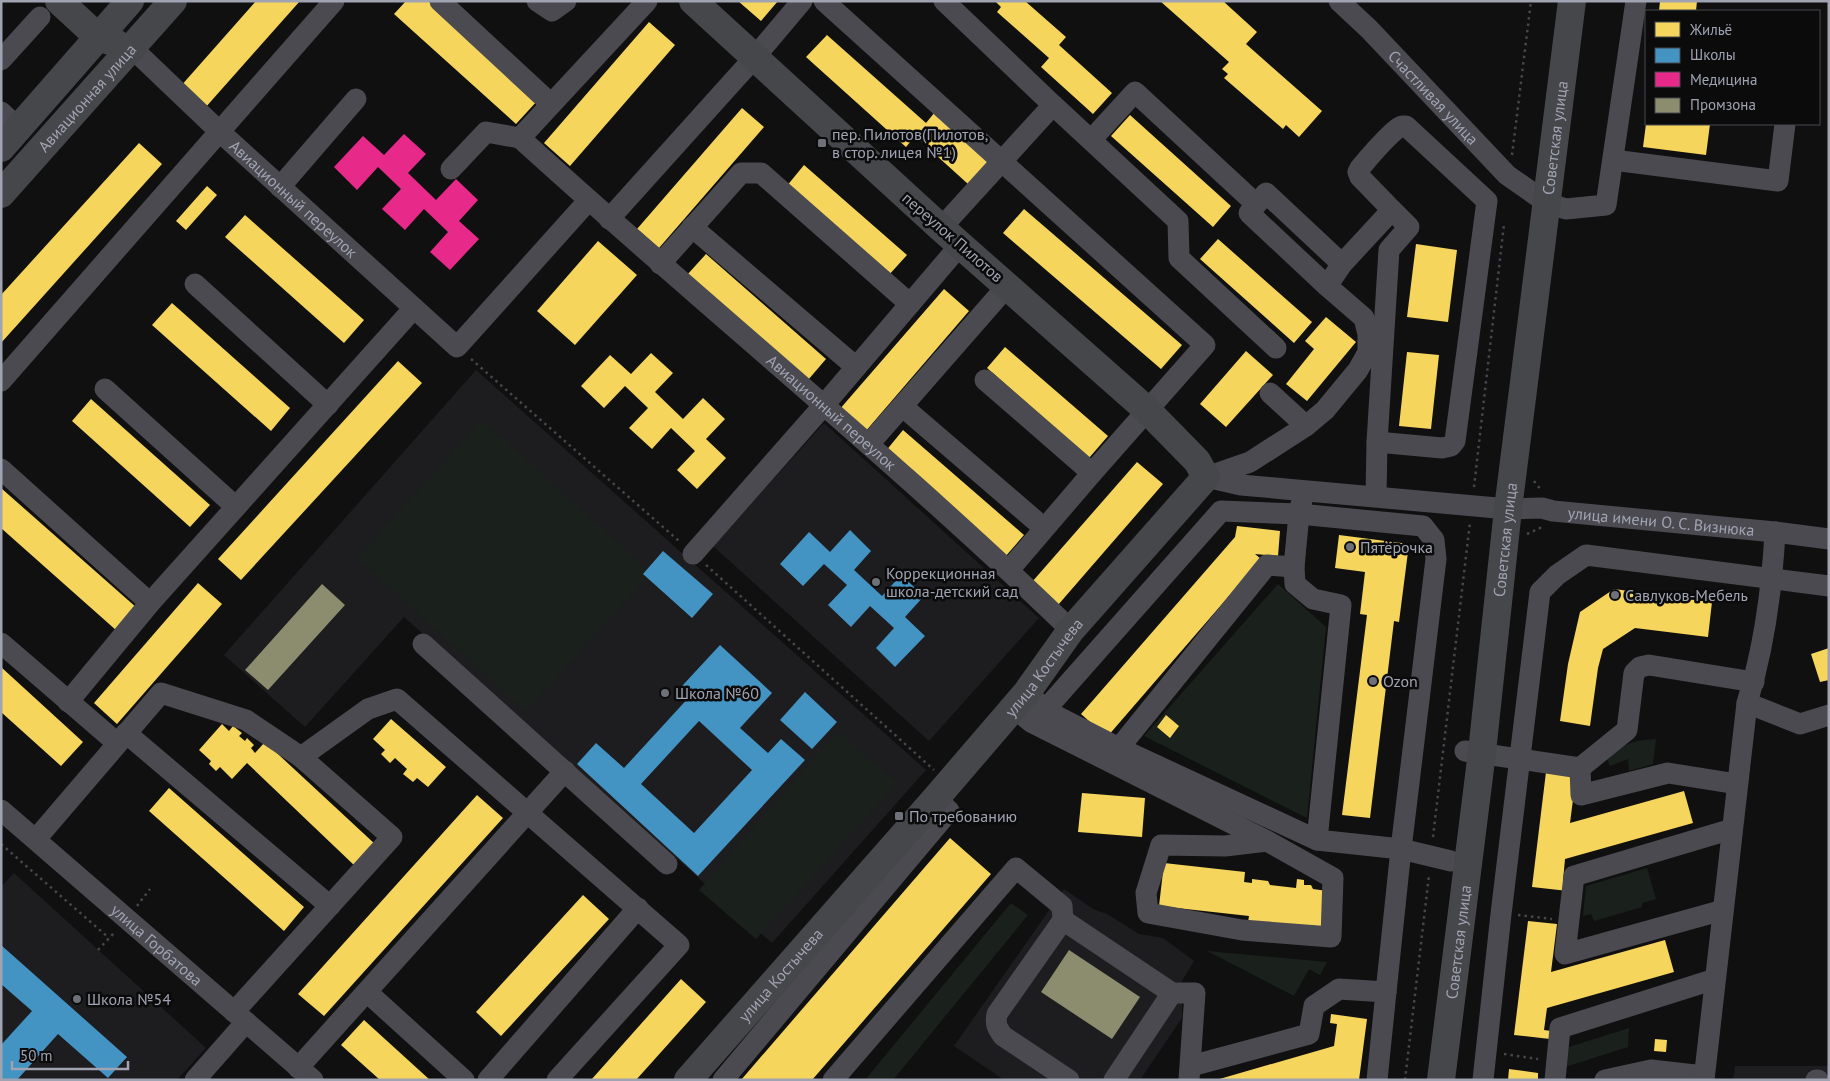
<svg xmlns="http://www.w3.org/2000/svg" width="1830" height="1081" font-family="'PT Sans',sans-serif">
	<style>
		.built { fill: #1d1d1f }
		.green { fill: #1a211c }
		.homes { fill: #f6d55c }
		.schools { fill: #4393c3; fill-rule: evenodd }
		.health { fill: #e7298a }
		.industry { fill: #8c8c6e }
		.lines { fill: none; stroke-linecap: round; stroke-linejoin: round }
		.path { stroke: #46464b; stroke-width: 2.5; stroke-dasharray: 2.5 4; stroke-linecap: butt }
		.minor { stroke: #4a4a50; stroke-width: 21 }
		.major { stroke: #46474b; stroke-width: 28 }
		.poi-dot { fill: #6e707a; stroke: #0b0b0c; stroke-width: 2 }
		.labels { text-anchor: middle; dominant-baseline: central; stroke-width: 5; stroke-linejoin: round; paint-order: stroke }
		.street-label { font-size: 16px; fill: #a0a3b2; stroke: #0b0b0c }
		.poi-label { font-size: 16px; fill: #a0a3b2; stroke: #0b0b0c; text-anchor: start }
	</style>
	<rect width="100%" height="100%" fill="#101011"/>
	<path class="built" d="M476 370 926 770 772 943 404 617 305 727 224 655Z
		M824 423 1039 618 929 741 713 546Z
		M14 873 206 1048 177 1080H1V887Z
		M1064 889 1093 909 1107 914 1139 934 1163 938 1194 961 1182 981V1018L1140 1080H1004L954 1046Z
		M1735 1066H1829V1080H1733Z"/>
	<path class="green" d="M482 420 651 573 526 711 357 558Z
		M1278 584 1326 627 1307 818 1144 736Z
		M838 731 897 783 756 939 699 890Z
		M1656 739 1653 764 1629 771 1628 759 1610 766 1607 759C1627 743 1629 741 1656 739Z
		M1647 868 1656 899 1642 903V907L1594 921 1591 914 1583 916 1586 886Z
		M1011 903 1028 915 893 1080H865Z
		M1207 951 1327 962 1320 975 1309 969 1294 996Z
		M1629 1028 1628 1047 1562 1068 1566 1048Z"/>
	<path class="homes" d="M256 1H300L205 108 180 87Z
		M406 1H428L538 100 516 124 394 14Z
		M738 1H778L761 21Z
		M995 1H1025L1066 37 1059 45 1112 93 1093 114 1041 67 1049 58 997 12 1001 7Z
		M1160 1H1223L1257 32 1246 44 1322 111 1299 137 1286 125 1283 129 1224 78 1228 74 1222 69 1229 62Z
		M1660 1H1697L1696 11H1659Z
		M649 22 675 45 570 166 544 143Z
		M827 35 926 123 935 112 989 161 968 184 915 136 906 147 806 57Z
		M742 108 764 127 659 248 637 229Z
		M1130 115 1231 206 1213 227 1111 136Z
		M1646 124H1710L1706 155 1643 147Z
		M139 143 162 164 1 343V295Z
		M804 165 907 255 888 276 786 187Z
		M207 186 217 195 186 230 176 221Z
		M1024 209 1182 345 1161 369 1003 233Z
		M245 215 364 320 344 343 225 237Z
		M1218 239 1312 322 1294 343 1200 259Z
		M598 241 637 275 575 345 537 311Z
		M1416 244 1457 250 1448 322 1407 317Z
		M706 254 826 359 808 380 687 275Z
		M944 289 969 311 865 432 839 410Z
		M172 303 290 408 271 431 152 325Z
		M1326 317 1356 342 1307 401 1286 384 1314 349 1305 341Z
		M1005 347 1108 436 1089 458 987 368Z
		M1246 351 1273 375 1226 427 1200 404Z
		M1407 352 1439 355 1431 429 1399 426Z
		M651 353 673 373 655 392 683 419 703 398 725 419 706 439 726 458 697 489 677 470 695 451 671 428 652 449 629 428 648 408 625 386 604 408 581 386 610 355 631 374Z
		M398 361 422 383 241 580 218 559Z
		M91 399 210 505 190 527 72 421Z
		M903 430 1024 535 1005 557 885 452Z
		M1137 462 1163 484 1058 605 1032 582Z
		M1 488 137 608 117 631 1 528Z
		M1237 526 1280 531 1278 556 1255 554 1261 559 1107 737 1081 714 1235 537Z
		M1339 535 1409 544 1399 622 1394 621 1370 818 1342 815 1367 615 1360 614 1365 572 1335 568Z
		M198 583 222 604 117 724 94 703Z
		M1614 589 1712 602 1708 637 1635 628 1603 649 1598 668 1590 726 1560 721 1568 664 1580 612Z
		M1829 648V680L1820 682 1811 654Z
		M1 667 83 742 61 766 1 712Z
		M1166 715 1179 726 1170 738 1157 727Z
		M391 719 446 767 428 787 417 778 413 782 403 774 407 769 395 758 390 763 381 754 385 750 373 739Z
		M222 724 229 731 233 726 242 733 239 736 245 741 247 738 254 745 251 748 255 753 265 742 376 845 356 867 247 763 232 779 220 767 216 771 209 764 211 761 199 750Z
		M1546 772 1576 776 1570 823 1684 791 1693 823 1565 859 1563 881 1568 891 1532 887Z
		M169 788 304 907 284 931 149 811Z
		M1082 793 1145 798 1142 837 1078 832Z
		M477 795 503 818 324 1016 298 994Z
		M950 838 991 874 812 1080H741Z
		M1164 863 1245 872 1244 882 1252 883V879L1268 881 1270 885 1296 888 1297 879 1304 880V885H1311L1313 889 1327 891 1323 930 1248 922 1249 916 1159 906Z
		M583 895 609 919 501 1036 476 1012Z
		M1528 921 1557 924 1551 972 1665 940 1674 972 1547 1008 1544 1030 1551 1031 1550 1039 1514 1035Z
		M681 979 706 1002 636 1080H591Z
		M1331 1014 1367 1019 1359 1080H1216L1334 1046 1337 1024 1330 1023Z
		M364 1020 430 1080H380L341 1045Z
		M1655 1039 1667 1040 1666 1052 1654 1051Z
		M1509 1069 1538 1073V1080H1508Z"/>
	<path class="schools" d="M850 530 871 551 854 570 882 596 901 575 924 596 905 617 925 636 895 667 876 648 894 628 870 606 851 627 828 605 847 585 824 564 803 586 780 564 809 532 830 552Z
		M663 551 713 594 692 618 643 574Z
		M720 645 772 693 740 728 768 753 781 739 805 760 698 876 577 764 596 743 624 768 691 695 682 686ZM699 721 752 770 694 833 641 784Z
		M805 692 837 722 812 749 780 720Z
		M1 945 127 1057 108 1078 58 1034 17 1080H1V1045L32 1011 1 984Z"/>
	<path class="health" d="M404 134 426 154 408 173 436 200 456 179 478 200 459 221 479 239 450 270 430 252 448 232 424 209 405 230 382 209 401 189 378 167 357 190 334 167 363 136 384 155Z"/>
	<path class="industry" d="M322 584 345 605 268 690 245 670Z
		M1069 950 1140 997 1112 1039 1041 992Z"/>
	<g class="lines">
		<path class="path" d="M1512 155 1531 1
			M471 359 679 541
			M1534 481 1541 490
			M1474 487 1504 224
			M1527 534 1540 528V525
			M706 565 934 770
			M1433 837 1470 522
			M1 844 109 938
			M137 906 150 889
			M1518 915 1552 919
			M98 950 114 933
			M1504 1054 1538 1059
			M1405 1080 1429 875"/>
		<g class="minor">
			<path d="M440 1 551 104"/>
			<path d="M537 1 552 11 566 1"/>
			<path id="s1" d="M647 1 520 138C702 304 894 459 1071 630"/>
			<path d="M824 1 1205 345 1092 473 1009 570"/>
			<path id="s2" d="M1339 1 1369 29 1507 175 1547 203 1566 209 1606 205 1636 1"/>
			<path id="s3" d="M132 48 220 132 457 347 588 201"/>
			<path d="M1 60 40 17"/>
			<path d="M1053 105 1178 221 1179 258 1276 348"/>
			<path d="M1 112 18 128"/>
			<path d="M1091 140 1135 92 1256 204"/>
			<path d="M1613 160 1778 181 1785 124"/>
			<path d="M451 169 486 132 520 138"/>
			<path d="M280 187 356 99"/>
			<path d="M609 219 754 58 802 1"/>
			<path d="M692 227 856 367"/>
			<path d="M941 228 1053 105 944 1"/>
			<path d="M660 264 741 173H761L910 304"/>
			<path d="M1342 264 1266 193 1249 213 1327 286 1342 264 1392 210 1360 177 1358 172 1360 168C1371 155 1385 138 1398 128 1402 125 1402 126 1406 126L1487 201 1455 441 1451 446 1442 448 1377 442"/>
			<path d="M195 284 328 405"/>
			<path d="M985 380 1092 473"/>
			<path d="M1 381 334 1"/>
			<path d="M105 389 236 507"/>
			<path d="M1270 393 1306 426"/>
			<path d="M902 406 1044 528"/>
			<path d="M869 444 1008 285"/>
			<path d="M1 469 150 603"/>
			<path id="s4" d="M1206 477 1241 485 1508 509 1542 508 1553 511 1775 532 1829 539"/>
			<path d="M1207 477 1250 462 1306 426 1325 410 1358 370 1368 352V334L1364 318 1327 286"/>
			<path d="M1376 496 1377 442 1389 250 1409 227 1392 210"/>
			<path d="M693 554 824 405 961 244"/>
			<path d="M1 643 117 743"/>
			<path d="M423 644 667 864"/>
			<path d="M1035 700 1045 710 1119 748 1267 565 1294 567 1299 514 1302 500"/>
			<path d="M68 702 150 603 414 308"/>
			<path d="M1747 703 1800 724 1829 715"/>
			<path d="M1013 707 1031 722 1267 841 1333 878 1331 937 1242 930 1148 913 1146 893 1161 845 1225 846 1267 841"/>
			<path d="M1045 710 1221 511 1299 514 1423 526 1434 540 1436 559 1401 849 1451 861"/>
			<path d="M126 733 330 906"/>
			<path d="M1119 748 1317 840"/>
			<path d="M1465 751 1580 768 1581 795 1668 773 1737 784"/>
			<path d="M1580 768 1627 730 1634 673 1640 667 1649 665 1754 682"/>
			<path id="s5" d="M1 810 313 1080"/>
			<path d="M36 839 161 693 246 720 301 757 368 709 397 699 679 945 557 1080"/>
			<path d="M1723 910 1565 954 1574 876 1732 829"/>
			<path d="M1063 920 997 1014C995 1024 997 1028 1003 1036L1069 1080"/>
			<path d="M367 992 464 1080"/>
			<path d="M234 1012 392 837 301 757"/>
			<path d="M1191 1066 1309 1034 1314 1006 1339 989 1386 992 1401 849 1317 840 1341 605 1313 599 1295 584 1294 567"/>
			<path d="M298 1068 565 771"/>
			<path d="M195 1080 246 1022"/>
			<path d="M488 1080 638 908"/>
			<path d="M723 1080 949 811 936 798"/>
			<path d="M833 1080 1016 868 1062 906 1063 920 1172 993H1195L1189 1080"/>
			<path d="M1114 1080 1172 993"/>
			<path d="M1377 1080 1386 992"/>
			<path d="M1483 1080 1501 914 1540 592 1557 575 1586 555 1829 586"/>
			<path d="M1555 1080 1560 1028 1715 979"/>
			<path d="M1605 1080 1651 1070 1704 1076"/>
			<path d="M1704 1080 1747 703C1764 648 1772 589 1775 532"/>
			<path d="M1816 1080H1818"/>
		</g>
		<g class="major">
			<path d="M59 1 98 37 116 43"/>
			<path d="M1 148 130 1"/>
			<path id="s6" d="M1 194 173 1"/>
			<path id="s7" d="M688 1080 936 798 1027 692 1071 630 1206 477 1197 461 1147 410 941 228 693 1"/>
			<path id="s8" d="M1441 1080 1482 752 1508 509 1572 1"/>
		</g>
	</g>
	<g class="poi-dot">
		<rect x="817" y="138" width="10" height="10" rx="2.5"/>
		<circle cx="1350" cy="547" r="5"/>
		<circle cx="876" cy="582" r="5"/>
		<circle cx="1615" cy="595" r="5"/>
		<circle cx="1373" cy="681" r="5"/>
		<circle cx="665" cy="693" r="5"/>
		<rect x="894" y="811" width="10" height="10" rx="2.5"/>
		<circle cx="77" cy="999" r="5"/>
	</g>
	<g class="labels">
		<g class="street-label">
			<text stroke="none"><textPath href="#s2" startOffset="135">Счастливая улица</textPath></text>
			<text stroke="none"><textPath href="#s6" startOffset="129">Авиационная улица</textPath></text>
			<text stroke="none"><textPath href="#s8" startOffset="949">Советская улица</textPath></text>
			<text stroke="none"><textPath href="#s3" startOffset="221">Авиационный переулок</textPath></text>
			<text transform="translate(953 237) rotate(41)">переулок Пилотов</text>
			<text stroke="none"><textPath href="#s1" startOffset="602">Авиационный переулок</textPath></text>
			<text stroke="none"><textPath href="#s4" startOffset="458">улица имени О. С. Визнюка</textPath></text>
			<text stroke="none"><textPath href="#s8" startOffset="544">Советская улица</textPath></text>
			<text stroke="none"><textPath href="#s7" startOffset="545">улица Костычева</textPath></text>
			<text stroke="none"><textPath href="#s8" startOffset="139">Советская улица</textPath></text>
			<text stroke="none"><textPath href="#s5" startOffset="206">улица Горбатова</textPath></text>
			<text stroke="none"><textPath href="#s7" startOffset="140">улица Костычева</textPath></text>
		</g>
		<g class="poi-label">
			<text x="832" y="134">пер. Пилотов(Пилотов,<tspan x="832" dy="18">в стор. лицея №1)</tspan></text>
			<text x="1360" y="547">Пятёрочка</text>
			<text x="886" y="573">Коррекционная<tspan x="886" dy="18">школа-детский сад</tspan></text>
			<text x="1625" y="595">Савлуков-Мебель</text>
			<text x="1383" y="681">Ozon</text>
			<text x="675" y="693">Школа №60</text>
			<text x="909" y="816">По требованию</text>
			<text x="87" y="999">Школа №54</text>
		</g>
	</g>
	<rect width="1830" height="1081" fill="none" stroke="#a0a3b2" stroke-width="5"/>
	<rect x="1645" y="10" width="175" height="115" fill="#0b0b0c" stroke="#47484e"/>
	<rect x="1655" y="22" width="25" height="15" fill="#f6d55c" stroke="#47484e"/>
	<text x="1690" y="35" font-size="15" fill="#a0a3b2">Жильё</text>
	<rect x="1655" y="48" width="25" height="15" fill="#4393c3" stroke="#47484e"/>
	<text x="1690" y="60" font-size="15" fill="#a0a3b2">Школы</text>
	<rect x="1655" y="72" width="25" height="15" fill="#e7298a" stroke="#47484e"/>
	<text x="1690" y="85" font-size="15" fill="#a0a3b2">Медицина</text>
	<rect x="1655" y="98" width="25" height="15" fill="#8c8c6e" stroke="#47484e"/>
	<text x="1690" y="110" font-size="15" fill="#a0a3b2">Промзона</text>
	<path d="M12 1061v8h116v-8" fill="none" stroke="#a0a3b2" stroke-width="2.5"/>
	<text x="20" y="1061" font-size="15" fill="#a0a3b2" stroke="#0b0b0c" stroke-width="4" paint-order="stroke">50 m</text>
</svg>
